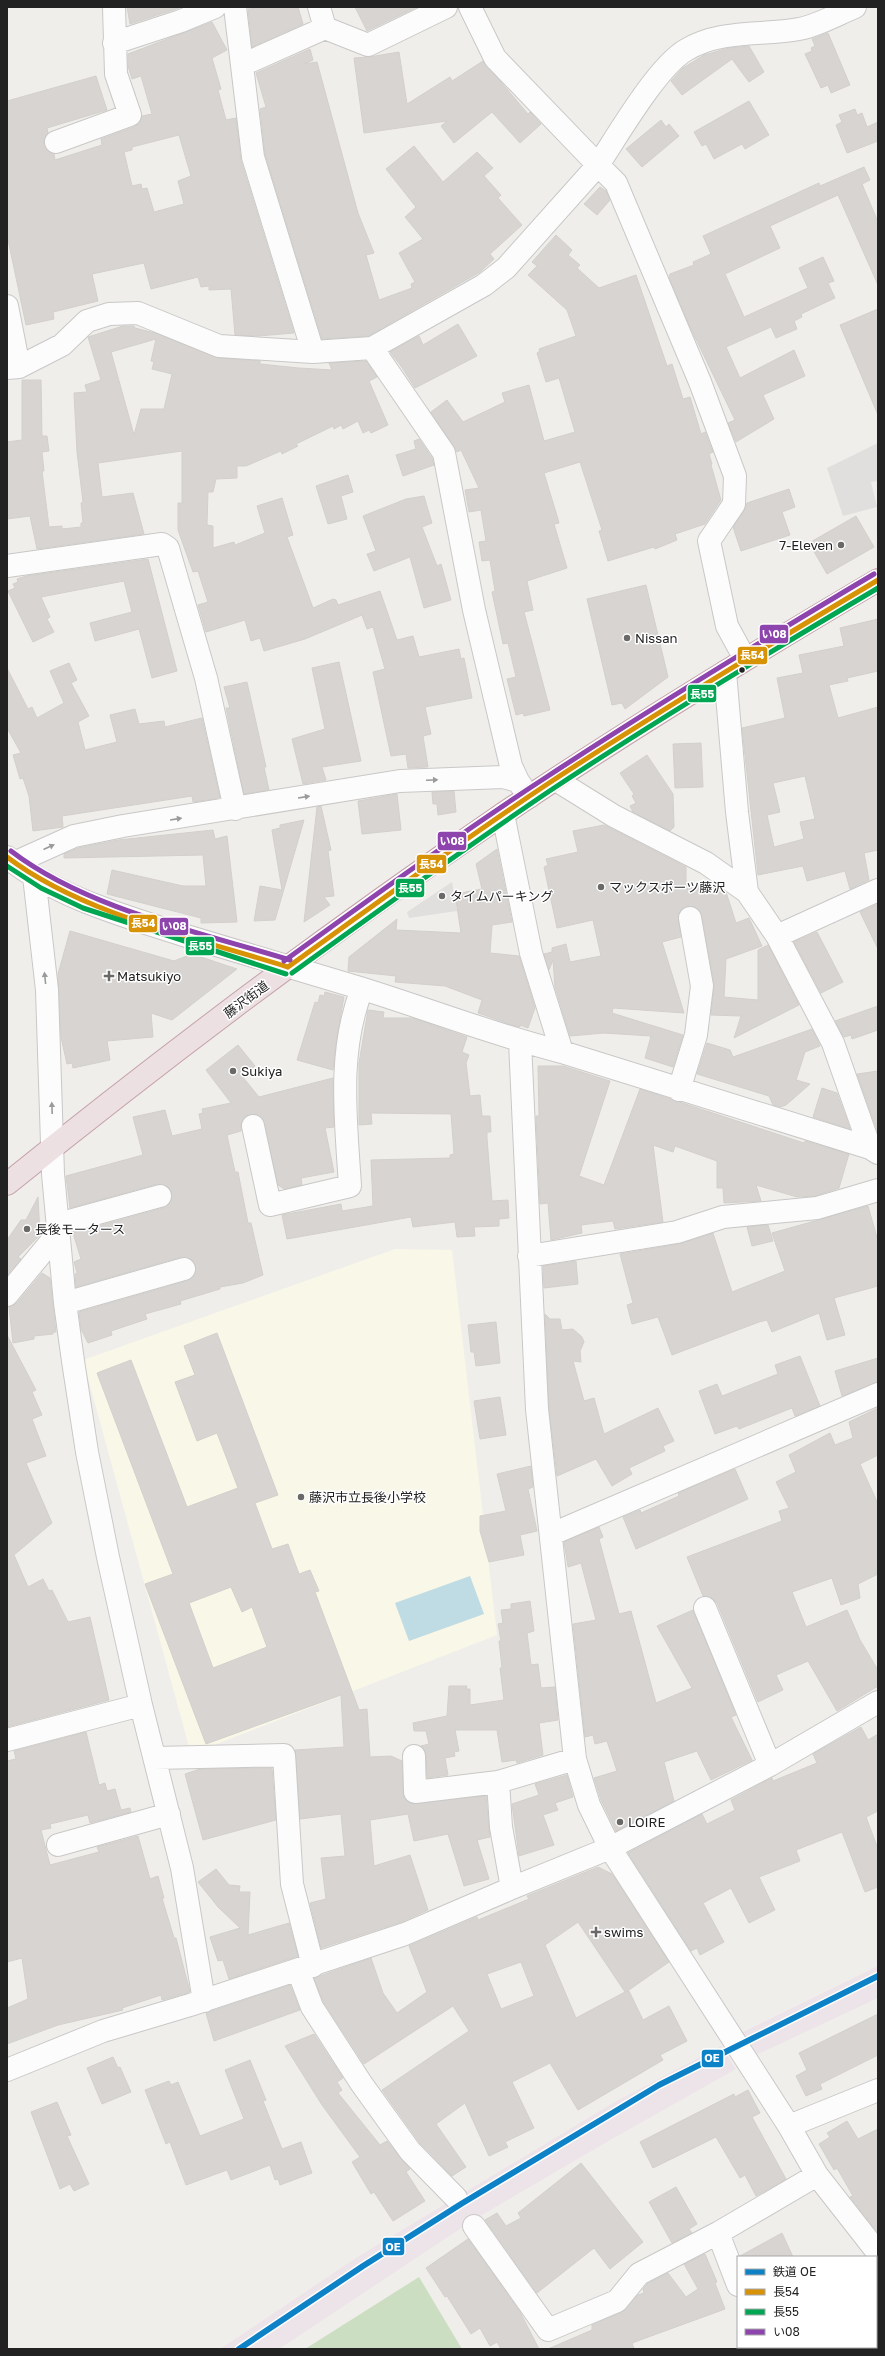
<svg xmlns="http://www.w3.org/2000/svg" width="885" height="2356" font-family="'Golos Text','Noto Sans JP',sans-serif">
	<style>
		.industrial { fill: #ede4e9 }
		.education { fill: #f8f7e8 }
		.forest { fill: #cbdec1 }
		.parking { fill: #e0dfde }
		.water { fill: #bfdbe3 }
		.building { fill: #d7d4d2; stroke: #d3d0cc; fill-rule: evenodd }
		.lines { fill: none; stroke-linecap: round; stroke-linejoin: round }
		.minor-casing { stroke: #c9c8c7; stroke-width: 24 }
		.highway-casing { stroke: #c5a2ac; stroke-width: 24 }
		.minor { stroke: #fdfcfc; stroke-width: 22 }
		.highway { stroke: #ece0e2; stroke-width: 22 }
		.bus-1-casing { stroke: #fff; stroke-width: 8 }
		.bus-2-casing { stroke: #fff; stroke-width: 8 }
		.bus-3-casing { stroke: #fff; stroke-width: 8 }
		.bus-1 { stroke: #d79205; stroke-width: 5 }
		.bus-2 { stroke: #00a651; stroke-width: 5 }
		.bus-3 { stroke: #8e44ad; stroke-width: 5 }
		.rail-1-casing { stroke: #fff; stroke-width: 9 }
		.rail-1 { stroke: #0d82c7; stroke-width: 6 }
		.oneway { fill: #9a9a9a }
		.poi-dot { fill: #6a6968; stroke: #fff; stroke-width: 1.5 }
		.bus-dot { fill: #222; stroke: #fff; stroke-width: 1.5 }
		.labels { text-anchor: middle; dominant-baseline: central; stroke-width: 3; stroke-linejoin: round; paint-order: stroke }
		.poi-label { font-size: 13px; fill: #222; stroke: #fff; text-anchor: start }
		.street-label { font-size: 13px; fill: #222; stroke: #fff }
		.line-badge { stroke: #fff; stroke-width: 1.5 }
		.badge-label { font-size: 11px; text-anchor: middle; font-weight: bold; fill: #fff }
	</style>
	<rect width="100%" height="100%" fill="#f0eeeb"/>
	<path class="industrial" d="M878 1966V1998L756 2055 741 2033Z
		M721 2046 736 2069 612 2139 475 2219 279 2349H220L359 2256 613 2103Z"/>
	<path class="education" d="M395 1249 452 1250 497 1635 191 1754 83 1360Z"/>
	<path class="forest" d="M419 2277 462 2349H305Z"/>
	<path class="parking" d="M878 443V481L871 482 877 507 843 516 827 468Z
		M452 882 457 911 409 918 407 912Z"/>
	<path class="water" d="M470 1576 484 1614 409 1641 395 1603Z"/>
	<path class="building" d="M127 7H182L130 24Z
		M269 7H298L303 24 252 47 248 9Z
		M355 7H417L367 31Z
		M212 22 227 50 212 58 221 89 218 90 226 120 236 118 241 161 294 333 258 336 235 335 231 289 209 290V286L201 287 198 277 151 289 144 263 92 274 98 301 53 312 54 319 26 325 7 235V101L96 76 107 110 47 128 48 133 44 139V146L48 151 54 154 55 160 102 145 101 139 134 127 140 123 142 116 152 114 141 76 132 79 128 66V54ZM179 135 191 176 178 181 184 204 154 212 147 188 142 189 141 184 132 186 124 152 132 150V147Z
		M828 33 850 85 831 93 828 85 821 88 805 54 812 51 811 48 815 46 812 39Z
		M749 46 764 72 749 82 732 59 682 95 671 81 683 68 704 55 729 48Z
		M310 49 313 60 304 64 317 62 358 213 374 253 366 255 379 300 412 288 411 284 415 282 399 253 423 239 405 217 416 207 386 169 414 146 443 182 477 152 493 168 484 176 501 195 498 198 522 225 490 254 494 259 480 272 368 336 322 339 265 154 260 109 266 107 256 73Z
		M399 52 407 104 450 77 452 81 483 61 528 114 530 112 541 124 520 143 492 112 454 143 441 126 447 121 364 133 354 58 369 57Z
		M749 101 769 135 745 149 742 144 714 159 706 144 702 146 694 132Z
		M855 109 857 115 862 113 867 127 878 122V141L847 153 836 125 842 122 839 115Z
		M661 120 666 127 669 124 679 136 642 167 626 149Z
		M864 167 870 180 862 184 878 222V285L838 195 770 226 780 248 725 274 744 317 808 288 799 268 823 257 834 281 828 283 835 298 801 314 802 317 794 321 797 329 776 338 771 327 726 347 740 378 794 350 805 376 763 395 774 419 736 442 728 423 735 420 691 329 669 277 670 274 694 265 693 262 711 254 703 236 819 183 820 186Z
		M600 187 606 191 610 200 597 215 584 204Z
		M556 235 572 250 568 255 580 265 577 268 599 288 636 275 667 366 672 364 683 399 690 397 701 434 705 432 713 452 709 454 712 464 711 465 721 500 705 524 675 534 677 540 655 549 654 547 608 561 599 531 602 530 580 462 544 473 558 519 559 523 554 524 567 568 527 581 533 610 524 612 550 710 524 716 523 713 516 715 507 679 516 677 508 643 503 644 492 592 495 591 490 560 482 561 479 542 486 541 481 510 469 512 465 490 479 488 461 450 457 452 431 412 447 400 463 422 505 402 502 393 529 385 544 441 575 432 559 378 546 382 537 353 540 351 539 349 576 336 567 310 528 275 537 266 532 262Z
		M878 309V415L840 325Z
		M458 324 477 356 415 388 401 366 390 352 419 336 423 345Z
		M123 326H134L135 328 155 333 218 358 260 361V364L299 368 332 370 329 363 366 361 377 377 369 381 388 425 371 433 369 430 363 433 358 421 343 429 341 425 334 429 333 426 296 444 298 446 282 454 281 451 246 466H237V478L216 479 213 492H208L207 525 213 526V548L234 542 235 545 265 533 257 506 282 498 293 535 287 537 313 608 333 599 336 600 338 605 380 591 397 640 413 636 419 657 459 649 461 659 464 658 472 698 425 707 431 734 423 736 428 767 408 768 406 754 391 756 373 672 385 669 373 627 367 629 362 615 305 639 264 651 260 638 251 641 245 620 206 632 198 605 208 602 198 571 193 572 178 530V503H182V451L98 463 102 497 133 493 144 534 37 549 30 516 7 519V442L22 440V380H41L42 436H47L49 451 42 452 44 471H42L49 527 62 526V529L81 527V523H83L81 503 83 502 77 452 74 393 87 392 85 385 101 380 88 337ZM156 339 151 361 154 362 152 369 172 374 164 409H141L134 435 111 352Z
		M419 439 432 458 434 465 403 476 396 455 416 449 414 441Z
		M348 475 353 492 341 496 347 519 328 524 316 486Z
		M789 489 795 507 782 512 790 535 741 551 733 527 744 511 747 503Z
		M424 496 432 523 422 527 437 566 441 564 451 600 424 608 410 557 374 571 367 554 376 551 363 516 406 499Z
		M856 516 874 547 827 574 809 543Z
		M148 559 177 671 152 678 139 629 95 641 90 623 132 612 124 581 41 597 50 617 47 619 54 632 33 642 8 591 15 588 13 584 18 582 17 579 26 576Z
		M646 585 668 677 625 709 622 703 612 705 587 599Z
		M878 619V671L847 678 848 681 829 685 838 718 878 707V850L864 853 869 880 850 889 845 871 807 881 803 866 758 875 742 728 785 718 777 678 803 673 799 655 844 646 840 628ZM805 776 815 819 800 822 804 839 774 847 767 815 780 812 773 783Z
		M339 662 361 761 322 767 326 780 303 784 292 739 325 729 312 668Z
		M69 663 77 680 71 683 89 716 78 722 85 750 117 742 110 715 135 709 139 724 164 721 165 727 202 718 220 798 193 802 192 796 62 816 63 827 33 831 29 796 23 778 20 779 13 755 21 753 7 728V668L28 709 32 707 37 718 64 703 50 671Z
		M247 682 266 767H264L269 790 244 794 226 708H230L224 687Z
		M701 743 703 787 675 788 673 744Z
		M647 755 673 794 674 827 670 831 633 812 630 806 636 803 632 796 634 794 620 773Z
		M454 791 456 812 438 815 437 804H433L432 792Z
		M397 794 401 830 362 834 358 801Z
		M321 806 331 850 328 851 334 896 324 897 330 905 304 922 317 807Z
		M304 820 275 920 254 921 260 886 282 890 272 830 280 828V825Z
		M604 825 686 867V889L708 880 721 889 722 893 726 892 736 923 749 918 762 946 726 959 724 997 758 1000V950L768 945 799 1005 734 1038 741 1016 711 1015 714 984 702 916 699 910 688 906 682 909 678 914 681 937 662 942 684 1013 613 1008 612 1013 683 1035 673 1067 645 1058 651 1036 604 1033 570 1036 555 987 553 960 549 970 544 954 552 952V948L566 944 570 962 601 956 593 920 557 928 544 867 548 865 546 859 578 852 573 831Z
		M213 830 215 839 227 836 237 922 201 923V918L107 894 112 870 183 886H206L203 855 64 858V854L78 848 118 840Z
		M497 849 512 922 492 925 490 953 519 956 535 1008 528 1028 520 1025V1027L515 1026 478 1013 482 1000 445 986 395 982 396 976 348 971 349 957 397 919 396 930 461 933 455 894 482 889 476 864Z
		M878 904V949L860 912Z
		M70 931 174 961 192 954 237 969 172 1020 151 1013 153 1037 107 1041 110 1060 73 1068 72 1063 67 1064 61 1037 58 974Z
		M817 932 843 982 821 993 794 942Z
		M325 992 344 997 337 1036 333 1070 297 1060 315 1002 318 1003 320 995 324 996Z
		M878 1006V1030L852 1039 851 1035 844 1037 835 1021Z
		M368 1010 384 1012 383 1018H413L467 1037 462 1052 469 1055 466 1063 470 1096 480 1095 482 1116H490L491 1132H487V1138L492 1201 508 1200 509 1218 499 1219V1226L474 1227 475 1236 457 1237 455 1222 413 1227 411 1217 287 1239 282 1215 341 1204 342 1211 373 1206 371 1160 450 1158V1155L454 1154 451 1114 371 1113 372 1124 359 1125V1063Z
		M812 1029 820 1046 805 1052 796 1080 810 1084 786 1105 780 1107 773 1105 769 1096 697 1074 707 1043 730 1050 733 1057Z
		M238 1045 255 1066 242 1076 259 1097 333 1078 334 1127 325 1128 334 1172 301 1178 302 1185 284 1189 278 1185 262 1118 256 1114 245 1117 241 1123V1131L227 1135 235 1172H238L248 1223H251L263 1275 243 1283 220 1287V1289L180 1301 181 1304 145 1314 147 1319 111 1331 112 1335 88 1343 81 1329 79 1312 187 1281 193 1277 196 1266 192 1260 181 1257 76 1287 75 1274 77 1273 74 1262 81 1259 73 1233 163 1208 169 1204 172 1193 168 1187 157 1184 70 1208 66 1176 143 1155 133 1117 165 1110 172 1136 202 1129 199 1114 203 1113 202 1109 231 1103 206 1070Z
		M538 1066H563L610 1081 579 1176 604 1185 640 1089 804 1143 805 1141 849 1154 839 1188 815 1196 797 1197 756 1185 761 1201 724 1203 723 1188H717V1161L675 1146 673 1152 653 1145 663 1222 615 1229 613 1221 581 1225 582 1233 551 1240 548 1203 540 1204 536 1116H539Z
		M878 1071V1133L857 1074Z
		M822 1088 837 1093 850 1129 813 1117Z
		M38 1197 40 1235 18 1257 21 1259 7 1275V1240L21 1220H26Z
		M868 1206 878 1241V1286L834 1298 845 1335 827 1340 819 1313 772 1332 767 1320 759 1322 672 1355 658 1317 632 1324 627 1305 633 1303 620 1254 679 1244 713 1233 732 1292 785 1271 772 1233Z
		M768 1225 773 1241 752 1246 747 1227Z
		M576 1261 578 1284 544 1288 543 1266Z
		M42 1273 50 1278 56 1332H53V1334L34 1336V1339L13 1343 9 1307 17 1303Z
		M545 1314 550 1319H560L562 1330 573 1329 582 1337 584 1342 580 1351 581 1362 573 1361 584 1401 594 1398 604 1434 658 1408 674 1441 663 1446 665 1451 629 1468 632 1474 612 1486 596 1459 557 1476 549 1408Z
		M496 1322 500 1363 476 1366 474 1352H471L468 1325Z
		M217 1333 278 1495 255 1503 272 1549 288 1544 299 1574 310 1570 319 1591 315 1592 359 1710 367 1709 370 1757 391 1756 402 1761 403 1793 405 1799 410 1803 486 1796 490 1837 477 1840 489 1879 464 1886 448 1834 414 1841 408 1814 370 1820 374 1866 410 1855 428 1910 401 1922 321 1948 310 1903 326 1899 321 1858 345 1856 341 1814 300 1819 295 1750 344 1747 341 1695 206 1744 145 1584 173 1574 97 1373 131 1360 187 1507 238 1488 217 1433 197 1441 175 1382 195 1375 184 1346ZM231 1587 242 1612 252 1607 267 1647 213 1668 189 1603Z
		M7 1335 36 1390 32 1392 42 1415 32 1419 46 1456 26 1463 52 1523 14 1555 28 1587 43 1579 49 1591 52 1590 68 1622 90 1617 109 1700 7 1727Z
		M800 1356 820 1406 795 1416 792 1408 739 1429 737 1426 715 1434 699 1391 717 1384 722 1396 778 1374 775 1365Z
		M878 1358V1382L842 1396 835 1371Z
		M500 1397 506 1435 480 1439 474 1401Z
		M878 1408V1455L860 1464 878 1504V1574L858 1584 860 1598 841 1605 832 1578 792 1592 806 1627 847 1610 860 1640 878 1670V1686L837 1711 808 1661 776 1675 783 1690 758 1702 717 1603 712 1598 703 1596 687 1557 782 1521 779 1511 789 1508 776 1482 796 1472 789 1455 830 1433 835 1445 853 1438 849 1422Z
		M531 1466 533 1487 528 1489 537 1531 520 1535 524 1555 489 1562 480 1531V1516L506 1511 497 1474Z
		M735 1469 748 1499 636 1549 623 1517 640 1510 641 1513 679 1496 678 1493Z
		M599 1527 603 1537 599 1539 619 1614 631 1611 656 1703 692 1688 657 1626 693 1610 736 1715 731 1717 752 1760 711 1780 697 1751 664 1762 674 1801 616 1831 601 1800 594 1778 617 1771 607 1741 595 1744 593 1735 585 1737 573 1624 596 1620 581 1563 568 1567 564 1542Z
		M530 1601 534 1631 527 1633 531 1665 538 1664 541 1688 555 1687 558 1720 539 1723 543 1755 517 1763 516 1760 502 1762 497 1730H455L459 1751 454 1752 455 1756 445 1758 448 1775 427 1778 426 1755 421 1746 429 1744 426 1731H414L413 1723 447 1716 449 1686H467L466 1689H470V1705L504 1700 500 1668H502L499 1641H501L498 1624 503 1623 501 1610 511 1609V1604Z
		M861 1727 868 1740 878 1734V1811L866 1817 878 1849V1887L865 1892 842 1832 796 1850 800 1861 759 1877 775 1910 749 1923 731 1888 703 1903 724 1942 700 1955 697 1948 691 1951 628 1853 702 1814 707 1824 735 1810 731 1800 772 1778 773 1781 817 1763 813 1754Z
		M86 1732 99 1785 105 1783 107 1791 115 1789 121 1810 130 1808 131 1812 90 1823 88 1815 50 1824 51 1828 41 1830 50 1865 99 1852 97 1847 138 1836 150 1879 158 1876 164 1898H162L174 1938H176L190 1992 162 2000 161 1995 122 2008 123 2010 58 2025 7 2044V2008L28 1999 22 1958 7 1962V1761L16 1759 14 1751Z
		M272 1768 276 1820 203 1840 185 1774 200 1769Z
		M567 1775 573 1797 555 1803 558 1810 543 1815 554 1845 519 1856 512 1804 539 1795 535 1784Z
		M598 1867 612 1874 669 1962 626 1992 629 1991 643 2020 669 2006 687 2041 660 2055 663 2060 578 2110 550 2063 512 2082 534 2128 505 2142 508 2147 489 2156 465 2103 436 2124 466 2167 452 2176 420 2143 382 2090 469 2031 453 2006 364 2064 323 2001 314 1978 371 1958 383 1993 397 2013 427 1992 409 1946 477 1917 478 1920 529 1899 527 1896ZM578 1922 625 1992 576 2018 545 1945ZM521 1962 534 1996 501 2009 487 1974Z
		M216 1869 229 1885 240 1886 239 1892H250L248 1935 289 1923 298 1956 229 1979 223 1960 218 1961 210 1937 240 1928 218 1907 198 1882Z
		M290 1985 300 2010 214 2041 206 2013Z
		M878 2014V2055L820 2084 822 2089 806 2096 796 2076 807 2070 799 2053Z
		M314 2034 343 2078 337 2082 342 2090 338 2093 380 2145 387 2141 410 2169 406 2172 425 2201 393 2221 374 2192 371 2194 352 2162 360 2157 322 2105 285 2046Z
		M113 2057 118 2068 120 2067 131 2092 102 2104 87 2068Z
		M250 2060 266 2100 263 2101 282 2149 301 2142 312 2173 280 2185 278 2179 275 2180 270 2165 231 2180 227 2170 186 2185 170 2142 166 2144 145 2090 169 2081 171 2085 178 2082 200 2136 244 2119 225 2070Z
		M748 2090 760 2113 752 2117 786 2179 756 2196 745 2175 740 2178 716 2137 653 2168 640 2142 734 2094 735 2097Z
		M57 2102 71 2135 67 2136 89 2184 74 2191 70 2184 60 2189 31 2112Z
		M847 2121 858 2139 878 2129V2233L850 2197 853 2196 837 2168 834 2170 819 2144 830 2137 827 2133Z
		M581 2163 643 2242 610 2269 594 2248 537 2293 485 2220 497 2213 506 2226 521 2218 518 2213Z
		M676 2187 697 2224 689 2229 692 2233 672 2243 649 2202Z
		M782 2233 793 2257H741L740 2256Z
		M468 2239 520 2312 539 2349H501L497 2342 490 2346 480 2328 471 2334 447 2296 445 2297 426 2268Z
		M705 2254 717 2282 715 2283 725 2309 632 2343 634 2349H548L592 2330V2325L622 2312 638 2295 644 2293 643 2289 647 2284 668 2273 686 2297 698 2289 684 2264Z"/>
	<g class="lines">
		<g class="minor-casing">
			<path id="minor" d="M235 7 253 157 313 352
				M319 7 325 28
				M470 7 495 58 598 165C618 135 657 67 686 50 721 29 761 36 799 29 817 26 838 14 855 7
				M114 43 181 21 215 7
				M242 65 325 28 368 45 446 7
				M56 142 130 115 116 74 114 7
				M7 306 19 367
				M372 348 484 285 506 268 598 165 616 183 700 382 735 476 734 504 709 541 727 626 745 659
				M7 368 19 367 62 345 87 321 109 314 138 313 219 346 313 352 372 348 444 453 474 610 511 766 518 781 529 797
				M7 566 162 544 168 548 206 678 235 809
				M725 672 737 812 747 892 777 936 833 1043 870 1148
				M556 780 614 816 706 863 747 892
				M503 814 531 953 562 1052
				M7 857C55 897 125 916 183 935 242 953 301 970 360 988 428 1009 494 1035 562 1052L870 1148 878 1153
				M14 863 74 836 123 826 400 781 503 777 518 781
				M34 876 47 990 53 1174 65 1303 73 1361 87 1452 108 1557 141 1705 182 1868 204 2001
				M777 936 878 890
				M520 1042 537 1409 575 1759 589 1805 610 1848 789 2126 817 2175 878 2253
				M679 1090 696 1035 702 986 690 918
				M253 1126 270 1205 350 1186C346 1120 337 1052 362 989
				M58 1224 160 1196
				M529 1256 677 1232 723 1217 817 1208 878 1190
				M7 1295 59 1232
				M65 1303 184 1269
				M552 1534 878 1394
				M705 1608 770 1765
				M7 1740 141 1705
				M414 1756 415 1792 498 1782 575 1759
				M155 1758 284 1755 292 1884 313 1966
				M498 1782 501 1827 512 1888
				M58 1845 169 1814
				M298 1970 312 2007 361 2083 410 2151 456 2198
				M7 2070 103 2031 190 2005 405 1934 512 1888 610 1848 770 1765 878 1702
				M789 2126 878 2090
				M474 2226 548 2330 617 2301 639 2274 718 2233 817 2175
				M718 2233 738 2285
				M760 2347 761 2349"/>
		</g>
		<g class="highway-casing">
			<path id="highway" d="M7 1184C167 1055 333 930 503 814 625 732 751 655 878 580"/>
		</g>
		<use href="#minor" class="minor"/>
		<use href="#highway" class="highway"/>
		<g class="bus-1-casing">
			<path id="bus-1" d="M7 857C84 915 196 938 288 967
				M288 967C374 905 460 842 549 783 657 712 767 646 878 580"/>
		</g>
		<g class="bus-2-casing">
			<path id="bus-2" d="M7 866 41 888 83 908 286 974
				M292 973C378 911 463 849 551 790 658 719 768 653 878 588"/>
		</g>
		<g class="bus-3-casing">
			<path id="bus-3" d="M11 851C87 909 199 932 290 960
				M284 961C370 899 456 836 545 778 653 707 763 640 874 574"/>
		</g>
		<use href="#bus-1" class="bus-1"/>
		<use href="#bus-2" class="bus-2"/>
		<use href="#bus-3" class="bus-3"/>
		<g class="rail-1-casing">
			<path id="rail-1" d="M239 2349 363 2266 461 2204 659 2085 878 1976"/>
		</g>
		<use href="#rail-1" class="rail-1"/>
	</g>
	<defs><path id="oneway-solid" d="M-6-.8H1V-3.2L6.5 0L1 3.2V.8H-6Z"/></defs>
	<g class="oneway">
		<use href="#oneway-solid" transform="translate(432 780) rotate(-2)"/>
		<use href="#oneway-solid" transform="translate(304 797) rotate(-9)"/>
		<use href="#oneway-solid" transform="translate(176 819) rotate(-9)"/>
		<use href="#oneway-solid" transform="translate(49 847) rotate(-24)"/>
		<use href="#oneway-solid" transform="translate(45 978) rotate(-96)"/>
		<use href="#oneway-solid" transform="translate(52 1108) rotate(-92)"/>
	</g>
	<g class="poi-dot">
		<circle cx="841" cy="545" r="4"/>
		<circle cx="627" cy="638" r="4"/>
		<circle cx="601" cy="887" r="4"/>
		<circle cx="442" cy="896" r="4"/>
		<path d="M107 970h4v4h4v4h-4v4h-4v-4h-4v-4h4z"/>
		<circle cx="233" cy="1071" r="4"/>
		<circle cx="27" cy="1229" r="4"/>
		<circle cx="301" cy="1497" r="4"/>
		<circle cx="620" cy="1822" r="4"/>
		<path d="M594 1926h4v4h4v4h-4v4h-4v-4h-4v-4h4z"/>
	</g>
	<circle class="bus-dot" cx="742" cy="670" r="3.5"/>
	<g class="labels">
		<g class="poi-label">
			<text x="833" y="545" text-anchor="end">7-Eleven</text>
			<text x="635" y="638">Nissan</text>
			<text x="609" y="887">マックスポーツ藤沢</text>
			<text x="450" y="896">タイムパーキング</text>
			<text x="117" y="976">Matsukiyo</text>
			<text x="241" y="1071">Sukiya</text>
			<text x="35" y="1229">長後モータース</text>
			<text x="309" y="1497">藤沢市立長後小学校</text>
			<text x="628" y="1822">LOIRE</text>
			<text x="604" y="1932">swims</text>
		</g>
		<g class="street-label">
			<text transform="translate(246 999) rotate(-37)">藤沢街道</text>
		</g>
	</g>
	<g class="line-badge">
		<rect x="759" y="624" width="30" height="20" rx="4" fill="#8e44ad"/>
		<rect x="737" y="646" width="31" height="19" rx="4" fill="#d79205"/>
		<rect x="687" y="684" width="30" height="19" rx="4" fill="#00a651"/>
		<rect x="437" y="831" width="30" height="20" rx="4" fill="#8e44ad"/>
		<rect x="416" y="854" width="31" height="20" rx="4" fill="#d79205"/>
		<rect x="395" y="878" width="30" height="20" rx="4" fill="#00a651"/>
		<rect x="128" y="914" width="30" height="19" rx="4" fill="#d79205"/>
		<rect x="159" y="917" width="30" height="19" rx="4" fill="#8e44ad"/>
		<rect x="185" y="936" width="30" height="20" rx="4" fill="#00a651"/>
		<rect x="701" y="2049" width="23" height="19" rx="4" fill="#0d82c7"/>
		<rect x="382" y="2237" width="23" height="19" rx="4" fill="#0d82c7"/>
	</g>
	<g class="badge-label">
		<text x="774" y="638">い08</text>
		<text x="752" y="659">長54</text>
		<text x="702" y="698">長55</text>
		<text x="452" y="845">い08</text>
		<text x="431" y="868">長54</text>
		<text x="410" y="892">長55</text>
		<text x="143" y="927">長54</text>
		<text x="174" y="930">い08</text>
		<text x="200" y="950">長55</text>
		<text x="712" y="2062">OE</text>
		<text x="393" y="2251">OE</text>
	</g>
	<rect width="885" height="2356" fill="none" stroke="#222222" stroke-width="16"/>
	<rect x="737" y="2256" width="140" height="92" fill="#ffffff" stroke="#a7a7a7"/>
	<rect x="745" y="2269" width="20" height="6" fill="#0d82c7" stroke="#a7a7a7"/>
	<text x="773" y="2276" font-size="12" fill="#222222">鉄道 OE</text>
	<rect x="745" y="2289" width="20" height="6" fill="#d79205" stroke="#a7a7a7"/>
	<text x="773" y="2296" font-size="12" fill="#222222">長54</text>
	<rect x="745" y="2309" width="20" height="6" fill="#00a651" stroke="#a7a7a7"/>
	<text x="773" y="2316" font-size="12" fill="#222222">長55</text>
	<rect x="745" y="2329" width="20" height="6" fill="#8e44ad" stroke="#a7a7a7"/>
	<text x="773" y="2336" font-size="12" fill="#222222">い08</text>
</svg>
